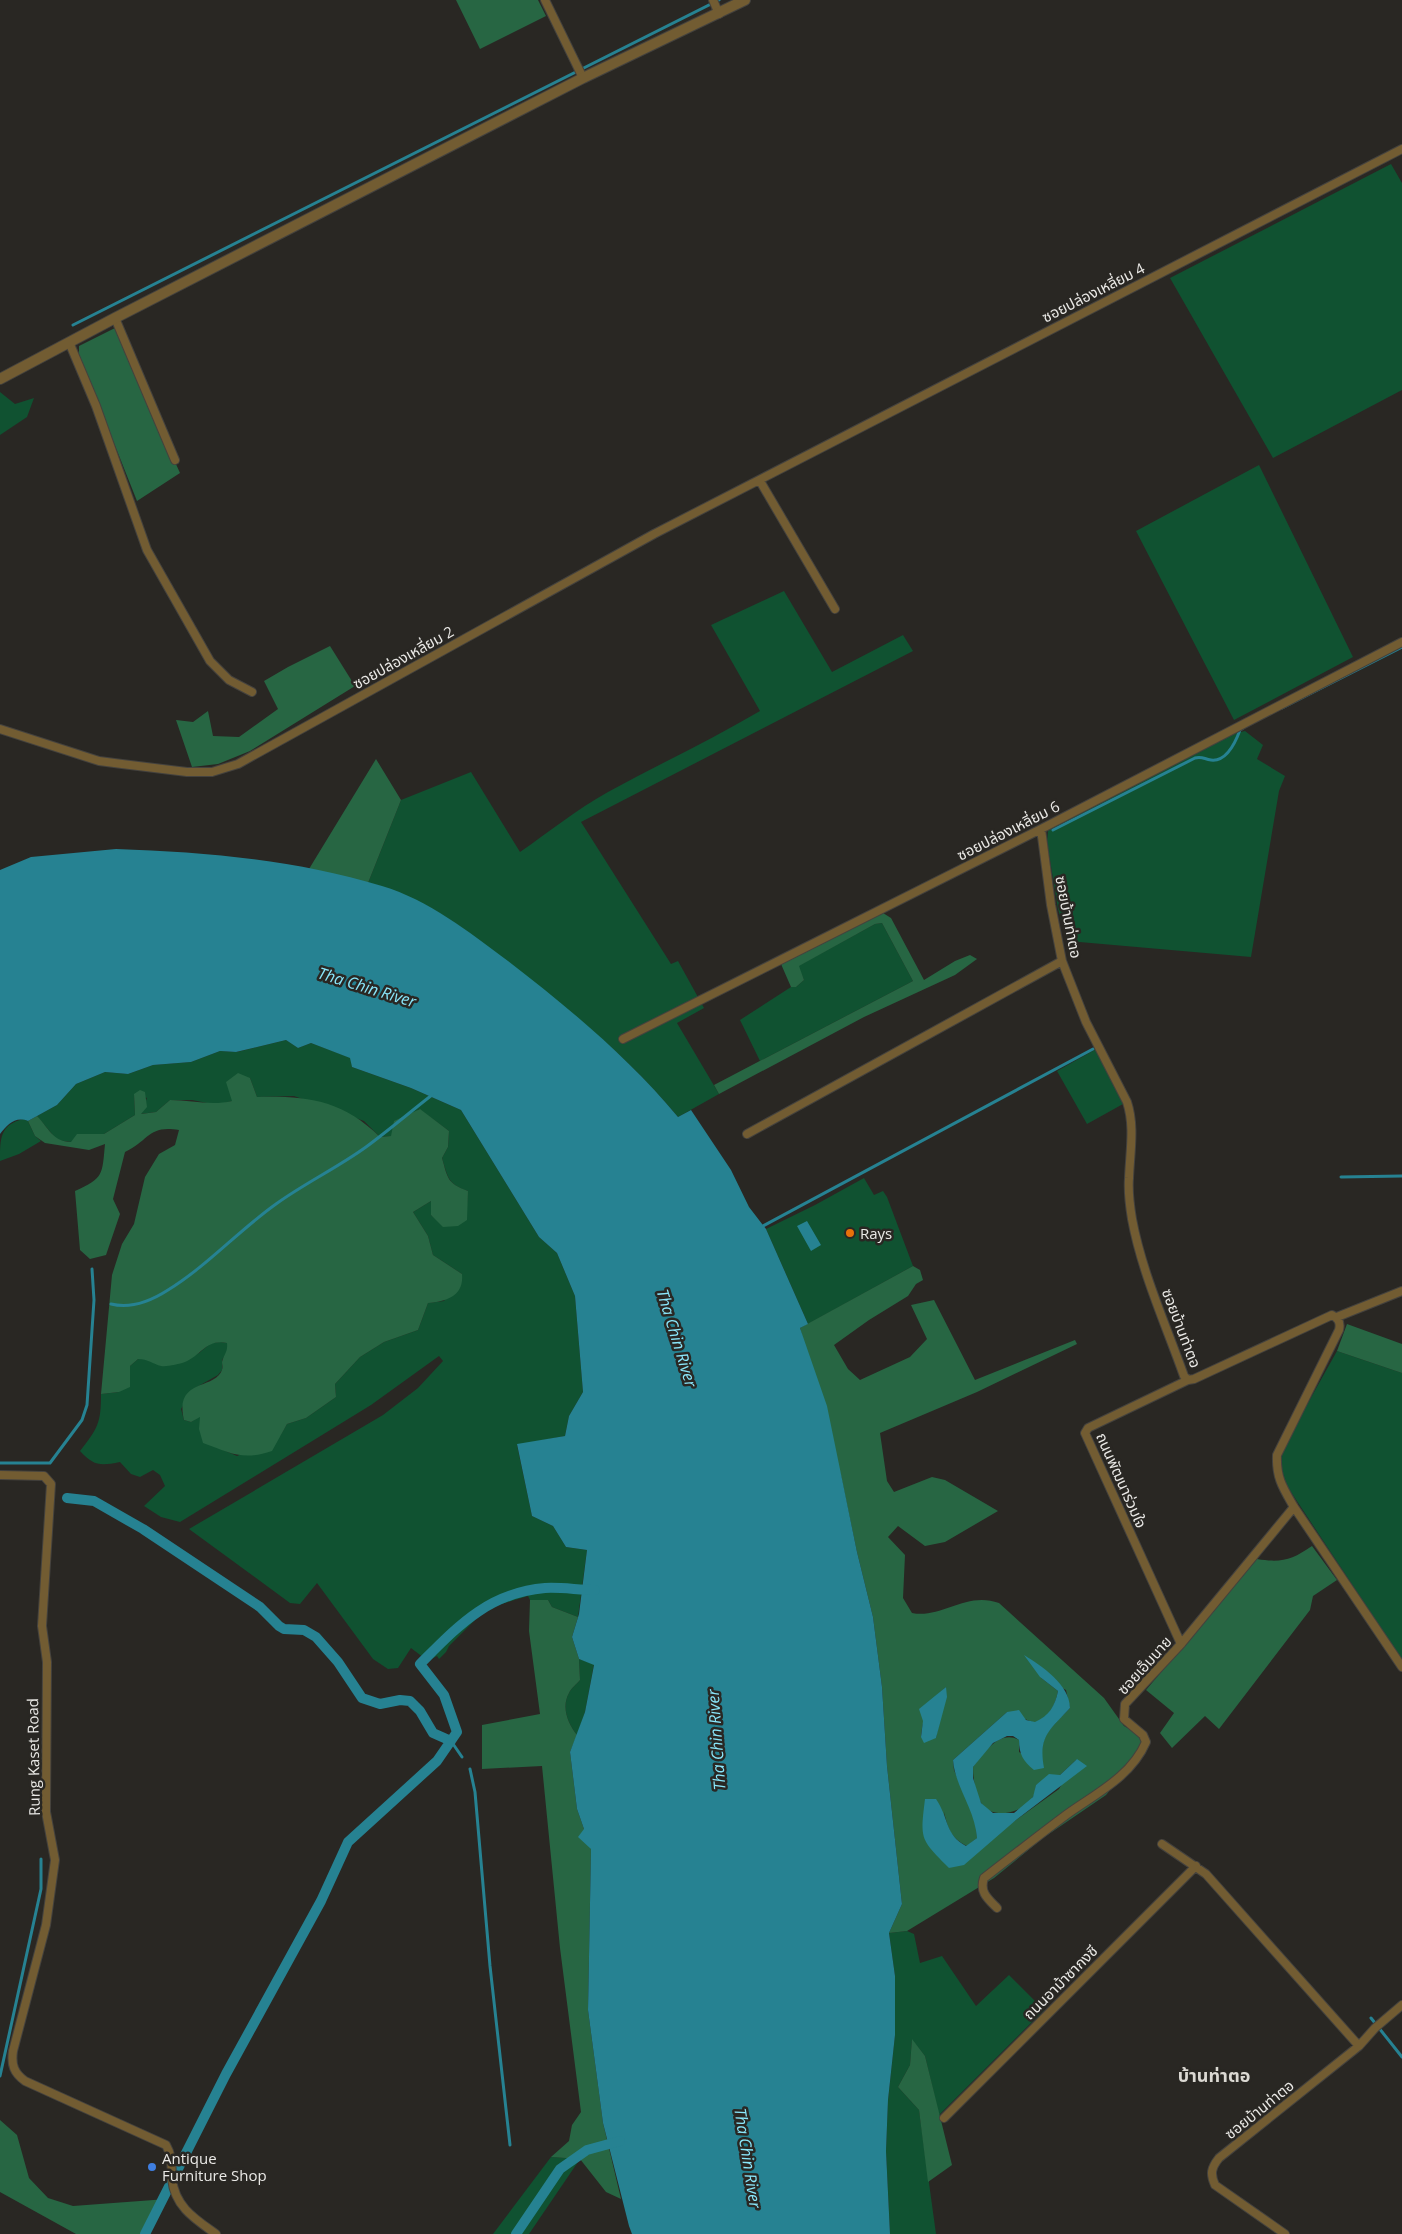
<svg xmlns="http://www.w3.org/2000/svg" width="1402" height="2234" font-family="'Open Sans','Noto Sans Thai',sans-serif">
	<style>
		.green { fill: #105231 }
		.forest { fill: #276643; fill-rule: evenodd }
		.water { fill: #268292 }
		.lines { fill: none; stroke-linecap: round; stroke-linejoin: round }
		.stream { stroke: #268292; stroke-width: 3 }
		.canal { stroke: #268292; stroke-width: 10 }
		.minor-casing { stroke: #44423e; stroke-width: 10 }
		.tertiary-casing { stroke: #44423e; stroke-width: 12 }
		.minor { stroke: #725c32; stroke-width: 8 }
		.tertiary { stroke: #725c32; stroke-width: 10 }
		.food-dot { fill: #e8710a; stroke: #292723; stroke-width: 2 }
		.shop-dot { fill: #3f7fe0; stroke: #292723; stroke-width: 2 }
		.labels { text-anchor: middle; dominant-baseline: central; stroke-width: 5; stroke-linejoin: round; paint-order: stroke }
		.street-label { font-size: 15px; fill: #eae9e6; stroke: #292723 }
		.poi-label { font-size: 15px; fill: #eae9e6; stroke: #292723; text-anchor: start }
		.water-label { font-size: 16px; font-style: italic; fill: #8ae7fb; stroke: #292723 }
		.quarter-label { font-size: 18px; font-weight: bold; fill: #dbd9d3; stroke: #292723 }
	</style>
	<rect width="100%" height="100%" fill="#292723"/>
	<path class="green" d="M1391 164 1402 183V390L1273 458 1170 278Z
		M0 392 15 404 34 398 27 417 0 435Z
		M1259 465 1353 657 1234 720 1136 531Z
		M784 591 832 672 903 635 913 651 581 822 671 964 678 961 704 1008 677 1023 719 1094 678 1117C633 1063 580 1018 524 975 476 937 428 897 368 883L401 800 471 772 520 852C549 832 577 809 608 792 659 764 711 740 760 711L711 625Z
		M1245 731 1263 745 1257 759 1285 776 1279 791 1251 957 1068 941 1058 909 1047 842 1048 831 1055 825 1228 735Z
		M882 923 913 981 760 1061 740 1020 791 987H796L804 980 798 966 875 924Z
		M286 1040 298 1048 311 1043 351 1058 352 1067 411 1088 461 1110 539 1237 557 1253 575 1296 583 1392 569 1416 565 1436 517 1445 532 1516 553 1526 566 1547 587 1550 578 1617 552 1607 548 1600H530L528 1596 498 1605 481 1614 449 1646 446 1652 439 1659 437 1656 428 1661 411 1648 398 1668 388 1669 373 1659 317 1583 300 1604 290 1603 189 1529 383 1415 418 1388 443 1361 439 1356 371 1405 180 1522 161 1517 144 1506 165 1486 160 1475 153 1470 140 1477 131 1474 120 1462C100 1466 94 1466 80 1451 98 1428 101 1423 101 1394L119 1392 130 1366 138 1359H147L162 1366 199 1353 211 1343 220 1342 228 1343V1351L222 1360V1370L218 1375 195 1388 181 1409 184 1420 191 1422 200 1416 221 1449 237 1456 280 1436 287 1424 306 1418 336 1397 335 1384 360 1357 384 1342 418 1330 428 1303 444 1301 462 1274 433 1255 428 1236 413 1212 431 1201V1215L437 1220 467 1204 468 1191C448 1184 448 1178 442 1158L448 1147 449 1131 419 1109 391 1136 380 1137 364 1121 294 1096 257 1097 250 1078 232 1101 217 1105 192 1100H170L156 1112 140 1114 147 1098 134 1094 135 1115 104 1134H96L71 1142 57 1140 37 1116 57 1105 76 1084 105 1072 128 1074 153 1065 191 1062 220 1051 237 1052Z
		M1098 1048 1123 1104 1087 1124 1057 1071Z
		M23 1119 28 1121 35 1136 41 1141 19 1154 0 1161C0 1138 0 1125 23 1119Z
		M864 1178 874 1195 883 1191 887 1197 913 1266 808 1324 766 1229 815 1205Z
		M1337 1351 1402 1373V1660L1281 1477 1279 1460 1285 1444Z
		M579 1659 594 1664 585 1712 577 1735C568 1724 561 1707 569 1693 571 1688 577 1684 580 1680Z
		M907 1931 914 1934 920 1963 942 1956 976 2006 1009 1975 1044 2010 939 2115 925 2056 912 2040 910 2065 898 2087 919 2110 936 2234H890L886 2151 888 2100 895 2035V1976L889 1933Z
		M551 2157 580 2159 529 2234H493Z"/>
	<path class="forest" d="M456 0H538L546 16 480 49Z
		M115 328 180 473 137 501 79 355V346Z
		M330 646 355 686 250 751 218 764 192 767 176 720 193 722 208 711 213 736 239 737 278 709 264 681 288 667Z
		M376 759 401 800 368 883 309 869Z
		M883 913 891 918 924 980 955 961 970 955 977 959 955 975 864 1017 719 1094 714 1085 913 981 882 923 875 924 799 966 804 980 796 987H791L781 964Z
		M238 1073 250 1078 257 1097C308 1096 342 1100 380 1137L391 1136 394 1121 420 1109 449 1131 448 1147 442 1158C448 1179 447 1183 468 1191L467 1220 458 1226 443 1227 431 1215V1201L413 1212 428 1236 433 1255 462 1274C464 1296 447 1301 428 1303L418 1330 384 1342 360 1357 335 1384 336 1397 306 1418 287 1424 272 1451C242 1461 231 1453 203 1443L199 1429 200 1417 191 1422 184 1420C174 1378 215 1390 222 1370 223 1367 222 1364 222 1362 224 1354 228 1352 227 1343 206 1339 202 1355 185 1362 179 1364 167 1367 161 1366 153 1364 148 1359 138 1359L130 1366V1387L119 1392 101 1394 112 1275 122 1244 134 1224 145 1177 159 1154 175 1145 179 1130C148 1125 150 1140 125 1152L113 1199 120 1214 106 1255 90 1259 80 1250 75 1191C104 1178 102 1175 105 1144L89 1150 45 1143 35 1136 28 1121 37 1116C48 1127 53 1142 71 1142L77 1134H104L135 1115 134 1094 140 1090 145 1092 147 1107 141 1114 156 1112 170 1100C191 1100 211 1106 232 1101L226 1082Z
		M913 1266 920 1270 923 1280 916 1284 908 1296 869 1320 834 1345 848 1369 860 1380 910 1357 927 1339 911 1305 934 1300 975 1380 1075 1340 1077 1344 977 1392 880 1433 887 1481 894 1492 932 1477 945 1480 998 1511 945 1542 925 1546 898 1526 888 1537 905 1555 903 1598 912 1613C941 1619 966 1591 999 1603L1104 1698 1124 1726 1151 1741 1106 1795 1043 1838 994 1878 907 1931 889 1933 902 1904 887 1766 882 1687 873 1617 857 1552 841 1476 800 1328ZM1040 1677 1066 1690 1070 1708C1050 1729 1038 1736 1043 1767L1019 1752V1740C1000 1729 983 1753 973 1767 973 1778 975 1791 980 1801 991 1822 1023 1813 1033 1797 1035 1794 1036 1788 1036 1785L1060 1775 1077 1759 1059 1789 949 1868 944 1812C948 1829 951 1838 967 1846L977 1838 976 1822 954 1770 953 1760 1007 1712 1035 1723C1050 1716 1055 1706 1058 1691ZM946 1687 936 1738 921 1737C923 1716 929 1701 946 1687Z
		M1347 1324 1402 1344V1373L1337 1351Z
		M1312 1546 1337 1580 1313 1596 1310 1610 1219 1729 1205 1716 1172 1748 1160 1733 1174 1713 1146 1690 1257 1559C1281 1563 1292 1560 1312 1546Z
		M530 1600H548L552 1607 578 1617 572 1637 579 1659 580 1680C577 1684 571 1688 569 1693 561 1707 568 1724 577 1735L570 1752 577 1809 591 1849 588 2010 603 2123 621 2199 606 2192 580 2159 551 2157 569 2141 572 2125 581 2112 560 1948 542 1766 482 1769V1725L540 1714 529 1631Z
		M912 2039 925 2056 952 2165 928 2182 919 2110 898 2087 910 2065Z
		M0 2120 17 2135 29 2178 48 2198 73 2206 167 2199 147 2234H76L0 2192Z"/>
	<path class="water" d="M116 849C206 852 296 860 382 886 429 900 469 932 508 961 569 1008 628 1057 678 1117L691 1110 731 1170 749 1207 766 1229 808 1324 800 1328 827 1406 857 1552 873 1617 882 1687 887 1766 902 1904 889 1933 895 1976V2035L888 2100 886 2151 890 2234H632L629 2226 603 2123 588 2010 591 1849 578 1837 584 1829 577 1809 570 1752 585 1712 594 1665 579 1659 572 1637 579 1614 587 1550 566 1547 553 1526 532 1516 517 1444 565 1436 569 1416 583 1392 575 1296 557 1253 539 1237 461 1110 411 1088 352 1067 350 1058 311 1043 298 1048 286 1040 236 1052 220 1051 191 1062 153 1065 128 1074 105 1072 76 1084 57 1105 28 1121C15 1116 7 1125 0 1134V870L31 857Z
		M807 1221 821 1245 811 1251 797 1226Z
		M1024 1655C1042 1666 1070 1685 1070 1708 1050 1730 1038 1736 1044 1768L1034 1770C1023 1761 1019 1754 1019 1740L1013 1736H1007L993 1743 973 1767V1778L981 1803 993 1813H1014L1033 1797 1036 1785 1049 1774 1060 1775 1077 1759 1087 1766 1016 1820 964 1865 949 1868C920 1839 920 1840 925 1799H936C949 1818 945 1835 966 1846L977 1838C975 1809 955 1787 953 1760L1007 1712 1019 1710 1026 1720 1035 1722C1049 1716 1055 1706 1058 1691L1040 1677Z
		M946 1687 947 1697 936 1738 924 1743 921 1737 923 1721 919 1709Z"/>
	<g class="lines">
		<path class="stream" d="M73 325 719 0
			M1282 708 1402 647
			M1053 830 1195 758C1202 756 1204 759 1211 760 1227 762 1236 741 1240 730L1243 728
			M1341 1177 1402 1176
			M761 1227 1093 1049
			M111 1304C131 1309 151 1301 168 1290 207 1266 238 1231 276 1204 305 1183 337 1168 366 1147 389 1130 410 1112 432 1095
			M0 1463H50L82 1420 87 1405 94 1300 92 1269
			M451 1741 462 1757
			M470 1769 475 1792 490 1966 510 2145
			M1371 2018 1402 2057
			M0 2076 41 1889V1859"/>
		<path class="canal" d="M67 1498 94 1501 143 1529 260 1607 279 1626 284 1629 304 1630 316 1637 338 1662 362 1698 380 1704 400 1700 410 1701 420 1711 433 1733 451 1741
			M145 2234 226 2074 321 1901 348 1842 437 1761 457 1732 444 1695 420 1664C458 1626 488 1593 545 1588 561 1587 579 1590 595 1590
			M516 2234 560 2169 587 2150 620 2141"/>
		<g class="minor-casing">
			<path id="minor" d="M545 0 583 78
				M713 0 719 14
				M115 318 175 460
				M69 342 96 406 147 550 210 661 229 680 252 692
				M760 481 835 609
				M0 729 99 761 122 764 187 772H212L238 764 654 534 1402 149
				M1041 829 1051 905 1062 961 1086 1022 1127 1102C1135 1126 1130 1152 1129 1178 1128 1191 1130 1207 1132 1219 1142 1273 1166 1325 1184 1376L1188 1380 1194 1379 1332 1315C1338 1318 1341 1322 1339 1330L1277 1455C1276 1478 1283 1488 1294 1507L1402 1667
				M623 1039 1041 829 1402 642
				M747 1134 1062 961
				M1337 1317 1402 1291
				M0 1475 44 1476 51 1484 42 1626 47 1662 46 1812 55 1860 46 1925 13 2051C11 2065 14 2073 25 2081L166 2145C173 2157 171 2166 172 2179 175 2207 195 2219 216 2234
				M1181 1644 1085 1433 1088 1428 1188 1380
				M1162 1844 1206 1874 1359 2046
				M997 1908C988 1899 979 1892 984 1878 1011 1857 1038 1836 1066 1815 1095 1794 1131 1777 1146 1742L1143 1735 1124 1719 1125 1704 1181 1644 1294 1507
				M944 2118 1196 1866
				M1285 2234 1215 2185C1210 2174 1211 2168 1219 2158L1359 2046 1375 2028 1402 2005"/>
		</g>
		<g class="tertiary-casing">
			<path id="tertiary" d="M0 379 115 318 583 78 745 0"/>
		</g>
		<use href="#minor" class="minor"/>
		<use href="#tertiary" class="tertiary"/>
	</g>
	<circle class="food-dot" cx="850" cy="1233" r="5"/>
	<circle class="shop-dot" cx="152" cy="2167" r="5"/>
	<g class="labels">
		<g class="street-label">
			<text transform="translate(1093 292) rotate(-27)">ซอยปล่องเหลี่ยม 4</text>
			<text transform="translate(403 657) rotate(-29)">ซอยปล่องเหลี่ยม 2</text>
			<text transform="translate(1008 830) rotate(-27)">ซอยปล่องเหลี่ยม 6</text>
			<text transform="translate(1069 917) rotate(79)">ซอยบ้านท่าตอ</text>
			<text transform="translate(1182 1328) rotate(69)">ซอยบ้านท่าตอ</text>
			<text transform="translate(1122 1480) rotate(66)">ถนนพัฒนาร่วมใจ</text>
			<text transform="translate(1144 1665) rotate(-48)">ซอยเอ็มนาย</text>
			<text transform="translate(33 1757) rotate(-91)">Rung Kaset Road</text>
			<text transform="translate(1060 1982) rotate(-45)">ถนนอาม้าซากงซี</text>
			<text transform="translate(1259 2109) rotate(-39)">ซอยบ้านท่าตอ</text>
		</g>
		<g class="poi-label">
			<text x="860" y="1233">Rays</text>
			<text x="162" y="2158">Antique<tspan x="162" dy="17">Furniture Shop</tspan></text>
		</g>
		<g class="water-label">
			<text transform="translate(367 987) rotate(17)">Tha Chin River</text>
			<text transform="translate(677 1338) rotate(73)">Tha Chin River</text>
			<text transform="translate(716 1740) rotate(-94)">Tha Chin River</text>
			<text transform="translate(748 2158) rotate(81)">Tha Chin River</text>
		</g>
		<g class="quarter-label">
			<text x="1214" y="2075">บ้านท่าตอ</text>
		</g>
	</g>
</svg>
